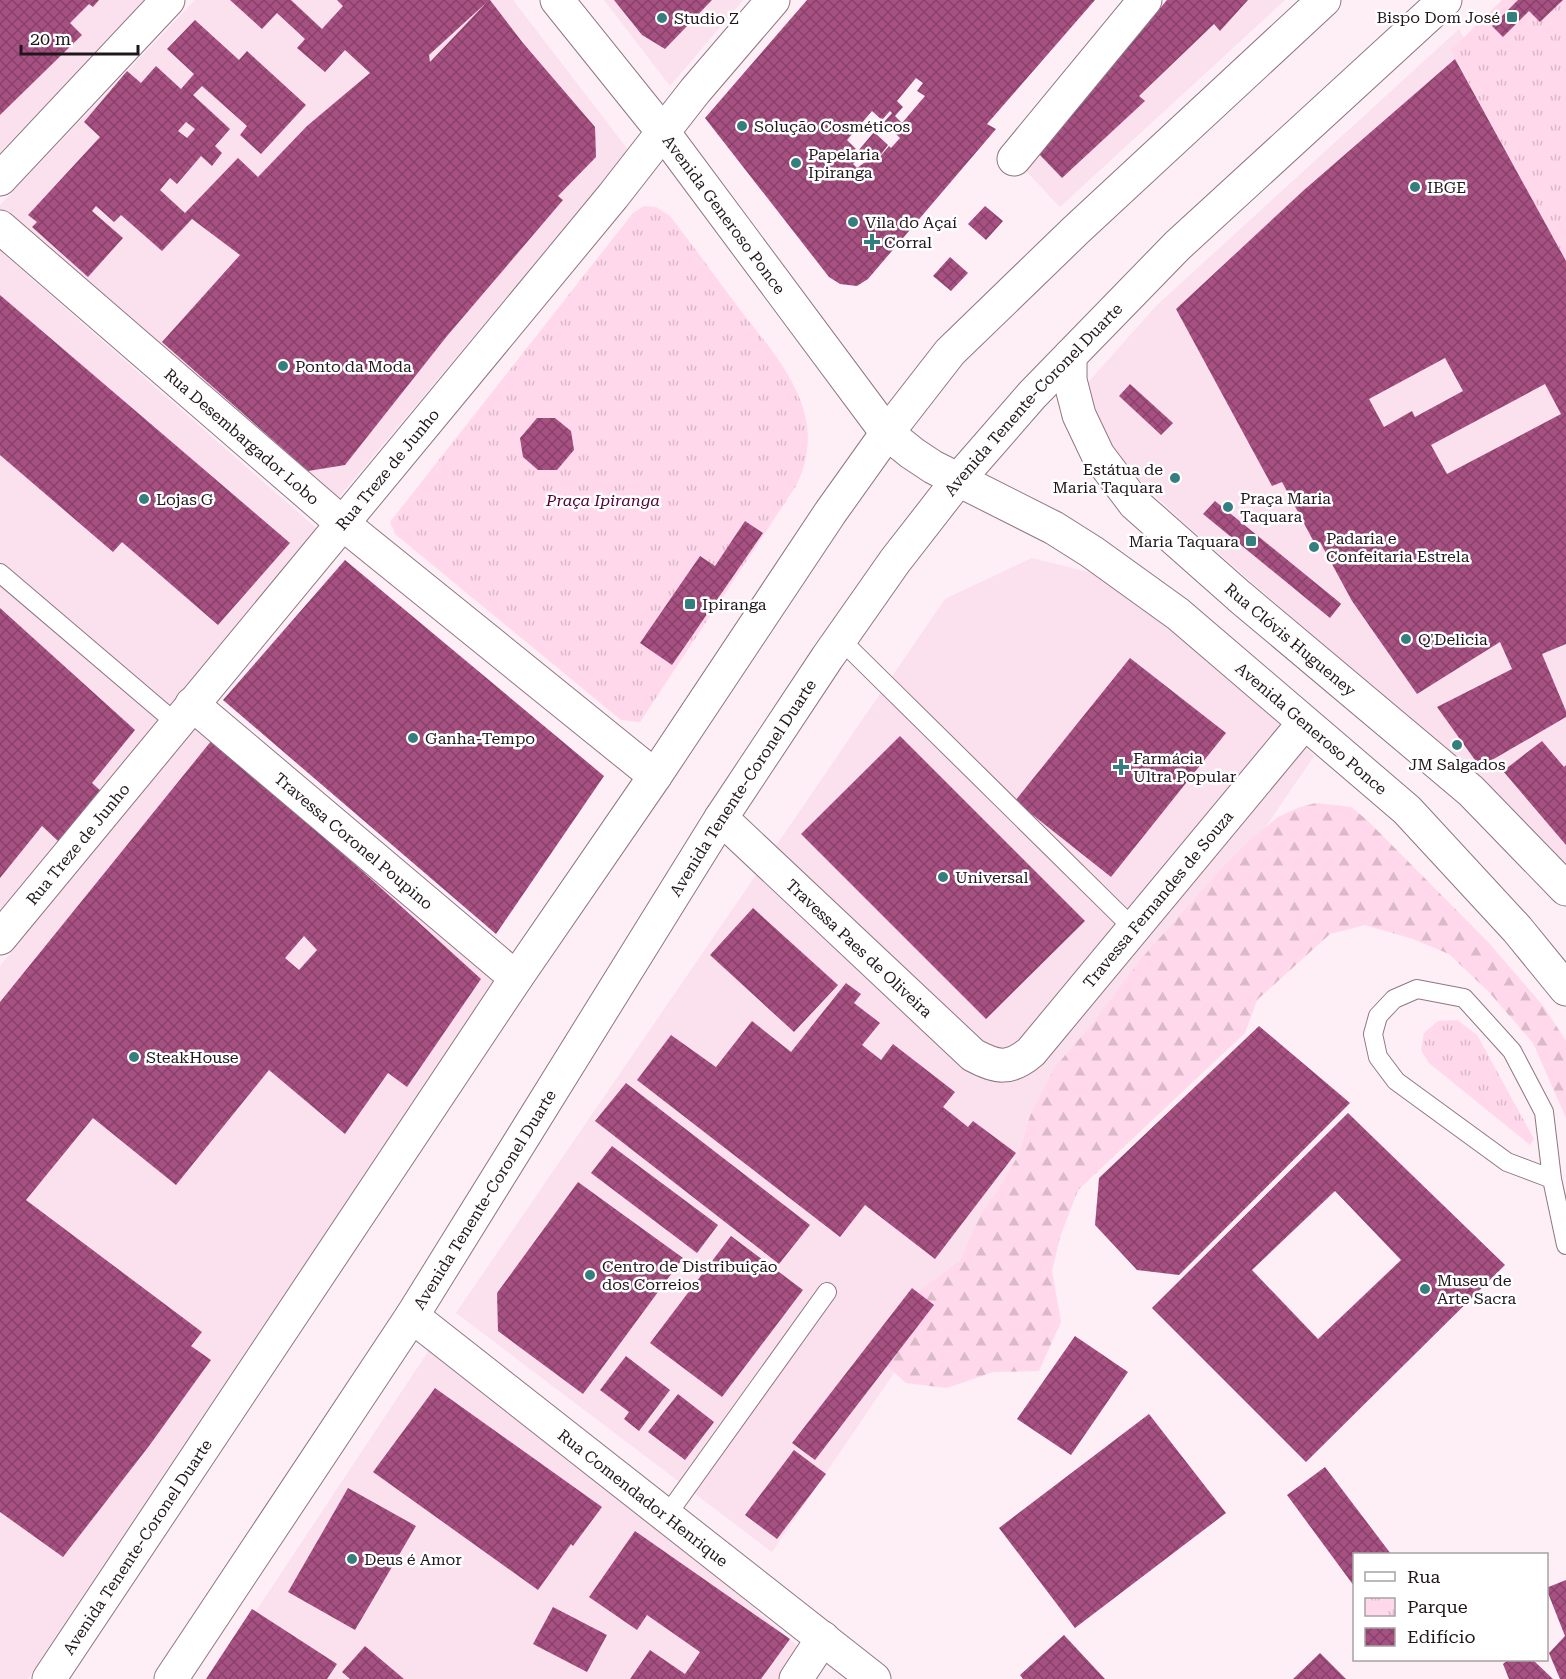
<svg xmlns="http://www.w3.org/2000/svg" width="1566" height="1679" font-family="'Roboto Serif',serif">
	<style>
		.built { fill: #fbe0ed }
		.forest { fill: url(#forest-firs) }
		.park { fill: url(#park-tufts) }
		.building { fill: url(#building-cross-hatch); fill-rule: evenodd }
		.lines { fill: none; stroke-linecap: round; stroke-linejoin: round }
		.lane-casing { stroke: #8e7783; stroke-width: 20 }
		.street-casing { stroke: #8e7783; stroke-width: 35 }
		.secondary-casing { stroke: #8e7783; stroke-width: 35 }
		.primary-casing { stroke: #8e7783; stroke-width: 35 }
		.lane { stroke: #fff; stroke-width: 18 }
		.street { stroke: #fff; stroke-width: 33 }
		.secondary { stroke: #fff; stroke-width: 33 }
		.primary { stroke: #fff; stroke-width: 33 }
		.poi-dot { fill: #357e7f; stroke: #fff; stroke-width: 2 }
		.labels { text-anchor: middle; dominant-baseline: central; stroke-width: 5; stroke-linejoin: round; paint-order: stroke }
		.poi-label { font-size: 16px; fill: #20171c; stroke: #fff; text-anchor: start }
		.street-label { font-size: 16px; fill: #20171c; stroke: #fff }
		.park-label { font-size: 16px; font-style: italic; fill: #540039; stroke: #fff }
	</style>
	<defs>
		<pattern id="forest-firs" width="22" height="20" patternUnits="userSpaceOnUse" patternTransform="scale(1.5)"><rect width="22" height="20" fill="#ffd8eb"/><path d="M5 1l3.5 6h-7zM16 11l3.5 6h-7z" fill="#dab9c9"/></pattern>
		<pattern id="park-tufts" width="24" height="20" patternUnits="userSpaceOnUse" patternTransform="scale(1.5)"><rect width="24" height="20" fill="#ffd8eb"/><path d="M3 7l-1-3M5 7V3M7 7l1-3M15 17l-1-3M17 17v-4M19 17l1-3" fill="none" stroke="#dab9c9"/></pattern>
		<pattern id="building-cross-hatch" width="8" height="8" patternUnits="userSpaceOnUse" patternTransform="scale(1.5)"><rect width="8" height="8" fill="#a75182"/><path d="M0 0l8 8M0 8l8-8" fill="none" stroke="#88426a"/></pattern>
	</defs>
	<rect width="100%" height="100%" fill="#feeef6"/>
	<path class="built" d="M0 0H146L0 152Z
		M195 0H513L629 151 339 497 0 210V205Z
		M604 0H743L670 86Z
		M1166 0H1285L1060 207 1026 171Z
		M1459 29 1566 220V881L1442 749 1183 522 1111 453 1084 387 1156 306Z
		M0 251 317 529 0 916Z
		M1032 558 1104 576 1240 677 1314 756 772 1552 456 1313 945 599Z
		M199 722 494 980 28 1679H0V966Z
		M439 1335 810 1657 795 1679H211Z"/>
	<path class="forest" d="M1316 803 1351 807 1367 820 1488 942 1544 1007 1566 1041V1118L1533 1043 1488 991 1449 954 1413 939 1365 925 1330 934 1257 1000 1245 1033 1078 1190 1060 1237 1052 1271 1061 1322 1039 1371 993 1372 947 1388 906 1383 884 1363 890 1328 923 1288 960 1261 980 1216 996 1194 1019 1154 1030 1116 1055 1067 1089 1028 1142 958 1221 869 1250 840 1278 817 1300 807Z"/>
	<path class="park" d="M1502 0H1566V261L1451 50Z
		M644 206 656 207 670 216C694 247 717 279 741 311 765 342 795 375 805 415 811 440 807 464 796 486L640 722 621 720 395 534 390 522 633 213Z
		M1457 1020 1477 1035 1534 1139 1530 1145 1429 1063 1421 1050 1424 1033 1438 1021Z"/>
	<path class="building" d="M0 0H99L93 7 89 4 70 23 82 35 0 115Z
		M230 0H291L322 29 343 6 337 0H490L523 43 595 127 596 157 558 196 563 200 447 336 345 465 308 471 162 342 240 255 192 219 162 251 121 215 114 222 96 206 92 211 123 238 88 277 32 227 37 222 28 215 100 137 84 122 127 71 141 83 156 66 181 89 194 74 167 49 195 20 239 60 247 51 306 105 261 154 240 135 247 126 202 86 193 95 230 129 215 146 222 153 212 166 201 156 177 184 170 178 160 190 185 213 238 158 258 177 307 126 370 73 345 50 325 72 297 48 305 39 277 13 262 29ZM486 3 430 62 429 55ZM186 122 195 129 187 138 178 131Z
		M614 0H712L665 49 642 35Z
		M807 0H1095L987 124 996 129 868 279 857 286 840 284 829 277 705 118ZM916 78 923 83 917 91 925 96 902 123 895 116 903 107 897 101ZM872 111 882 120 890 111 892 113 884 122 900 138 891 148 889 146 873 165 888 145 874 132 858 151 868 160 857 168 853 164 860 158 853 151 856 149 847 140Z
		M1167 0H1248L1220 31 1214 24 1139 96 1145 101 1062 178 1038 153Z
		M1518 0H1563L1540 22 1529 11 1503 37 1492 26Z
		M1455 59 1566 261V644L1542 654 1566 711V717L1480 767 1437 707 1512 669 1500 642 1417 694 1352 601 1320 542 1315 544 1282 482 1272 486 1176 309 1304 190ZM1445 358 1463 391 1415 417 1412 411 1384 427 1369 399ZM1545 384 1561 414 1447 474 1431 445Z
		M985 206 1003 221 986 240 968 224Z
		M950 257 968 273 951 291 933 276Z
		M0 295 290 543 218 625 122 542 113 552 0 455Z
		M1130 384 1173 423 1161 435 1119 396Z
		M537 418H555L571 431 574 450 557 470H538L523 457 520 438Z
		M1215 501 1339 602 1341 604 1330 618 1203 514Z
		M745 521 763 533 672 665 640 643 700 556 715 566Z
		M345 560 604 776 496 934 223 700Z
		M0 608 135 730 92 783 102 792 58 841 42 826 0 878Z
		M1130 658 1226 733 1111 877 1015 801Z
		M900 736 1085 921 986 1019 801 834Z
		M212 740 360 869 481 979 407 1087 388 1073 345 1134 269 1070 176 1185 93 1118 26 1200 202 1332 191 1346 211 1360 149 1446 63 1557 0 1512V1002ZM304 936 317 950 299 970 285 958Z
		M1542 741 1564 767 1566 765V845L1503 771Z
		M753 908 838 985 794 1032 710 955Z
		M846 983 861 994 854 1003 880 1023 862 1045 881 1060 893 1044 955 1092 943 1107 968 1127 973 1121 1016 1153 935 1259 865 1205 840 1237 637 1080 671 1035 716 1067 752 1021 791 1052Z
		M1259 1026 1350 1103 1179 1275 1137 1270 1095 1225 1099 1178Z
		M626 1083 810 1225 779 1264 595 1121Z
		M1348 1113 1505 1265 1306 1462 1152 1308ZM1335 1191 1401 1260 1318 1339 1252 1270Z
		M612 1146 718 1225 697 1253 591 1173Z
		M578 1182 683 1258 583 1394 498 1331 497 1293Z
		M731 1236 803 1290 722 1397 650 1343Z
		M912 1288 934 1305 815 1460 792 1443Z
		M1075 1336 1128 1372 1071 1455 1017 1419Z
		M626 1356 670 1390 639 1431 624 1419 629 1412 600 1390Z
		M435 1388 602 1507 573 1546 571 1544 538 1590 373 1472Z
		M678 1394 714 1422 685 1460 648 1432Z
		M1149 1414 1226 1513 1075 1628 999 1528Z
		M794 1450 826 1474 777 1539 745 1515Z
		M1325 1467 1391 1554H1354V1586L1287 1495Z
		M348 1488 416 1526 355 1630 288 1592Z
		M635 1531 790 1639 761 1679H630L650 1650 685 1674 700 1652 647 1615 637 1630 589 1597Z
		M1566 1580V1679H1560L1549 1653 1565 1636 1546 1588Z
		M553 1607 607 1635 587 1672 533 1644Z
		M252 1609 337 1664 327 1679H206Z
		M1064 1635 1105 1679H1023L1020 1675Z
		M365 1646 404 1679H350L342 1672Z
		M1320 1653 1346 1679H1293Z
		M1508 1660H1533L1553 1679H1509L1503 1664Z"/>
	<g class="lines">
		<g class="lane-casing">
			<path id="lane" d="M0 573 176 723
				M840 639 1134 929
				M1552 1179 1507 1162 1396 1081 1378 1057 1373 1034 1378 1016 1394 999 1417 989 1464 998 1512 1051 1544 1112 1552 1179 1566 1245
				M667 1515 827 1292"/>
		</g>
		<g class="street-casing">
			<g id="street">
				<path d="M1014 159 1145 0"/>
				<path d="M0 179 168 0"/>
				<path id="s1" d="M0 227 342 523 655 776"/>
				<path id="s2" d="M192 704 516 978"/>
				<path id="s3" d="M721 818 973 1055C997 1068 1010 1070 1031 1052L1304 723"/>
				<path id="s4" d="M412 1316 874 1679"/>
				<path d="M796 1679 823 1638"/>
			</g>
		</g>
		<g class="secondary-casing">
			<g id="secondary">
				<path id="s5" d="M0 938 613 196 695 91 773 0"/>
			</g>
		</g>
		<g class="primary-casing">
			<g id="primary">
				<path id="s6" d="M557 0 663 132 887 433 912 453 933 467 1054 528 1092 552 1178 614 1407 810 1517 929 1566 989"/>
				<path id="s7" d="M1070 356V380L1079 415 1098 455 1135 504 1239 596 1471 791 1566 889"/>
				<path id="s8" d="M49 1679 516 978 655 776 830 513 887 433 950 352 1075 231 1324 0"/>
				<path id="s9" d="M171 1679 412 1316 721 818 827 658 895 561 958 480 1032 395 1177 246 1445 0"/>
			</g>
		</g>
		<use href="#lane" class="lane"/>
		<use href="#street" class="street"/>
		<use href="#secondary" class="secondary"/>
		<use href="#primary" class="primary"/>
	</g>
	<g class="poi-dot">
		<rect x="1506" y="11" width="12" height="12" rx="3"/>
		<circle cx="662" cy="18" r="6"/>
		<circle cx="742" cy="126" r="6"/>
		<circle cx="796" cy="163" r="6"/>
		<circle cx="1415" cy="187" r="6"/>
		<circle cx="853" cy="222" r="6"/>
		<path d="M869 233h6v6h6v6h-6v6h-6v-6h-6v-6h6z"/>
		<circle cx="283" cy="366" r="6"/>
		<circle cx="1175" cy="478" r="6"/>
		<circle cx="144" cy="499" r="6"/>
		<circle cx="1228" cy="507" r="6"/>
		<rect x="1245" y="535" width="12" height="12" rx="3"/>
		<circle cx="1314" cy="547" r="6"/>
		<rect x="684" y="598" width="12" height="12" rx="3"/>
		<circle cx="1406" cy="639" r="6"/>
		<circle cx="413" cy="738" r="6"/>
		<circle cx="1457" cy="745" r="6"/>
		<path d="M1118 758h6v6h6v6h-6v6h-6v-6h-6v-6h6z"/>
		<circle cx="943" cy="877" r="6"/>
		<circle cx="134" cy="1057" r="6"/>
		<circle cx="590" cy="1275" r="6"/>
		<circle cx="1425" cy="1289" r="6"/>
		<circle cx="352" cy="1559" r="6"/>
	</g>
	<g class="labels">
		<g class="poi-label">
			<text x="1500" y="17" text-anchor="end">Bispo Dom José</text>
			<text x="674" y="18">Studio Z</text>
			<text x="754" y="126">Solução Cosméticos</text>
			<text x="808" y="154">Papelaria<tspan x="808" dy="18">Ipiranga</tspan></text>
			<text x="1427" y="187">IBGE</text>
			<text x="865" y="222">Vila do Açaí</text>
			<text x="884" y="242">Corral</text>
			<text x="295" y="366">Ponto da Moda</text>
			<text x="1163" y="469" text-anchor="end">Estátua de<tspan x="1163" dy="18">Maria Taquara</tspan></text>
			<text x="1240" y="498">Praça Maria<tspan x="1240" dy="18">Taquara</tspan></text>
			<text x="156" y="499">Lojas G</text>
			<text x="1326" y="538">Padaria e<tspan x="1326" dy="18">Confeitaria Estrela</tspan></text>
			<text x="1239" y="541" text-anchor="end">Maria Taquara</text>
			<text x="702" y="604">Ipiranga</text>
			<text x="1418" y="639">Q'Delicia</text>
			<text x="425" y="738">Ganha-Tempo</text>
			<text x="1133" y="758">Farmácia<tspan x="1133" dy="18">Ultra Popular</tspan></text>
			<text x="1457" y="764" text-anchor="middle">JM Salgados</text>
			<text x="955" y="877">Universal</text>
			<text x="146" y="1057">SteakHouse</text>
			<text x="602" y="1266">Centro de Distribuição<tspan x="602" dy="18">dos Correios</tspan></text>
			<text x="1437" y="1280">Museu de<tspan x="1437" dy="18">Arte Sacra</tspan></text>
			<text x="364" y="1559">Deus é Amor</text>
		</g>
		<g class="street-label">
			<text stroke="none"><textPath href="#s6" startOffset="272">Avenida Generoso Ponce</textPath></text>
			<text stroke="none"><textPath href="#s9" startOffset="1545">Avenida Tenente-Coronel Duarte</textPath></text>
			<text stroke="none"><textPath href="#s1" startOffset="320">Rua Desembargador Lobo</textPath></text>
			<text stroke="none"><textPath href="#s5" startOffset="608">Rua Treze de Junho</textPath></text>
			<text stroke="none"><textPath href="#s7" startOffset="372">Rua Clóvis Hugueney</textPath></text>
			<text stroke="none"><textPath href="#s6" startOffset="1064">Avenida Generoso Ponce</textPath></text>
			<text stroke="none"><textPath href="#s9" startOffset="1059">Avenida Tenente-Coronel Duarte</textPath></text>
			<text stroke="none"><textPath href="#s2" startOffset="212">Travessa Coronel Poupino</textPath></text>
			<text stroke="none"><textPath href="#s5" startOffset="122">Rua Treze de Junho</textPath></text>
			<text stroke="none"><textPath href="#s3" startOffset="608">Travessa Fernandes de Souza</textPath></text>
			<text stroke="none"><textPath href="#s3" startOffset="190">Travessa Paes de Oliveira</textPath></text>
			<text stroke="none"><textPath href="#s9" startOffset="573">Avenida Tenente-Coronel Duarte</textPath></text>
			<text stroke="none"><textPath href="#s4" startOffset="294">Rua Comendador Henrique</textPath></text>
			<text stroke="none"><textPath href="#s8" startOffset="159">Avenida Tenente-Coronel Duarte</textPath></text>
		</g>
		<g class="park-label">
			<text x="603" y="500">Praça Ipiranga</text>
		</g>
	</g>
	<rect x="1353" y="1553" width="195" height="108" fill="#ffffff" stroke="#a6a2a4" stroke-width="1.5"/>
	<rect x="1365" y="1572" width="30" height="9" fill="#ffffff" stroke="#a6a2a4" stroke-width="1.5"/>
	<text x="1407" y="1583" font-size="18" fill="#20171c">Rua</text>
	<rect x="1365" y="1598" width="30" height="18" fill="url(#park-tufts)" stroke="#a6a2a4" stroke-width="1.5"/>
	<text x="1407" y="1613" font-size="18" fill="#20171c">Parque</text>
	<rect x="1365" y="1628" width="30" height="18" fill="url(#building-cross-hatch)" stroke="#a6a2a4" stroke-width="1.5"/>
	<text x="1407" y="1643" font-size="18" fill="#20171c">Edifício</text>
	<path d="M21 45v9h117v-9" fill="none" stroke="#20171c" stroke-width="3"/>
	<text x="30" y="45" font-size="18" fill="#20171c" stroke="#ffffff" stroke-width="4.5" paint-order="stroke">20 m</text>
</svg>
